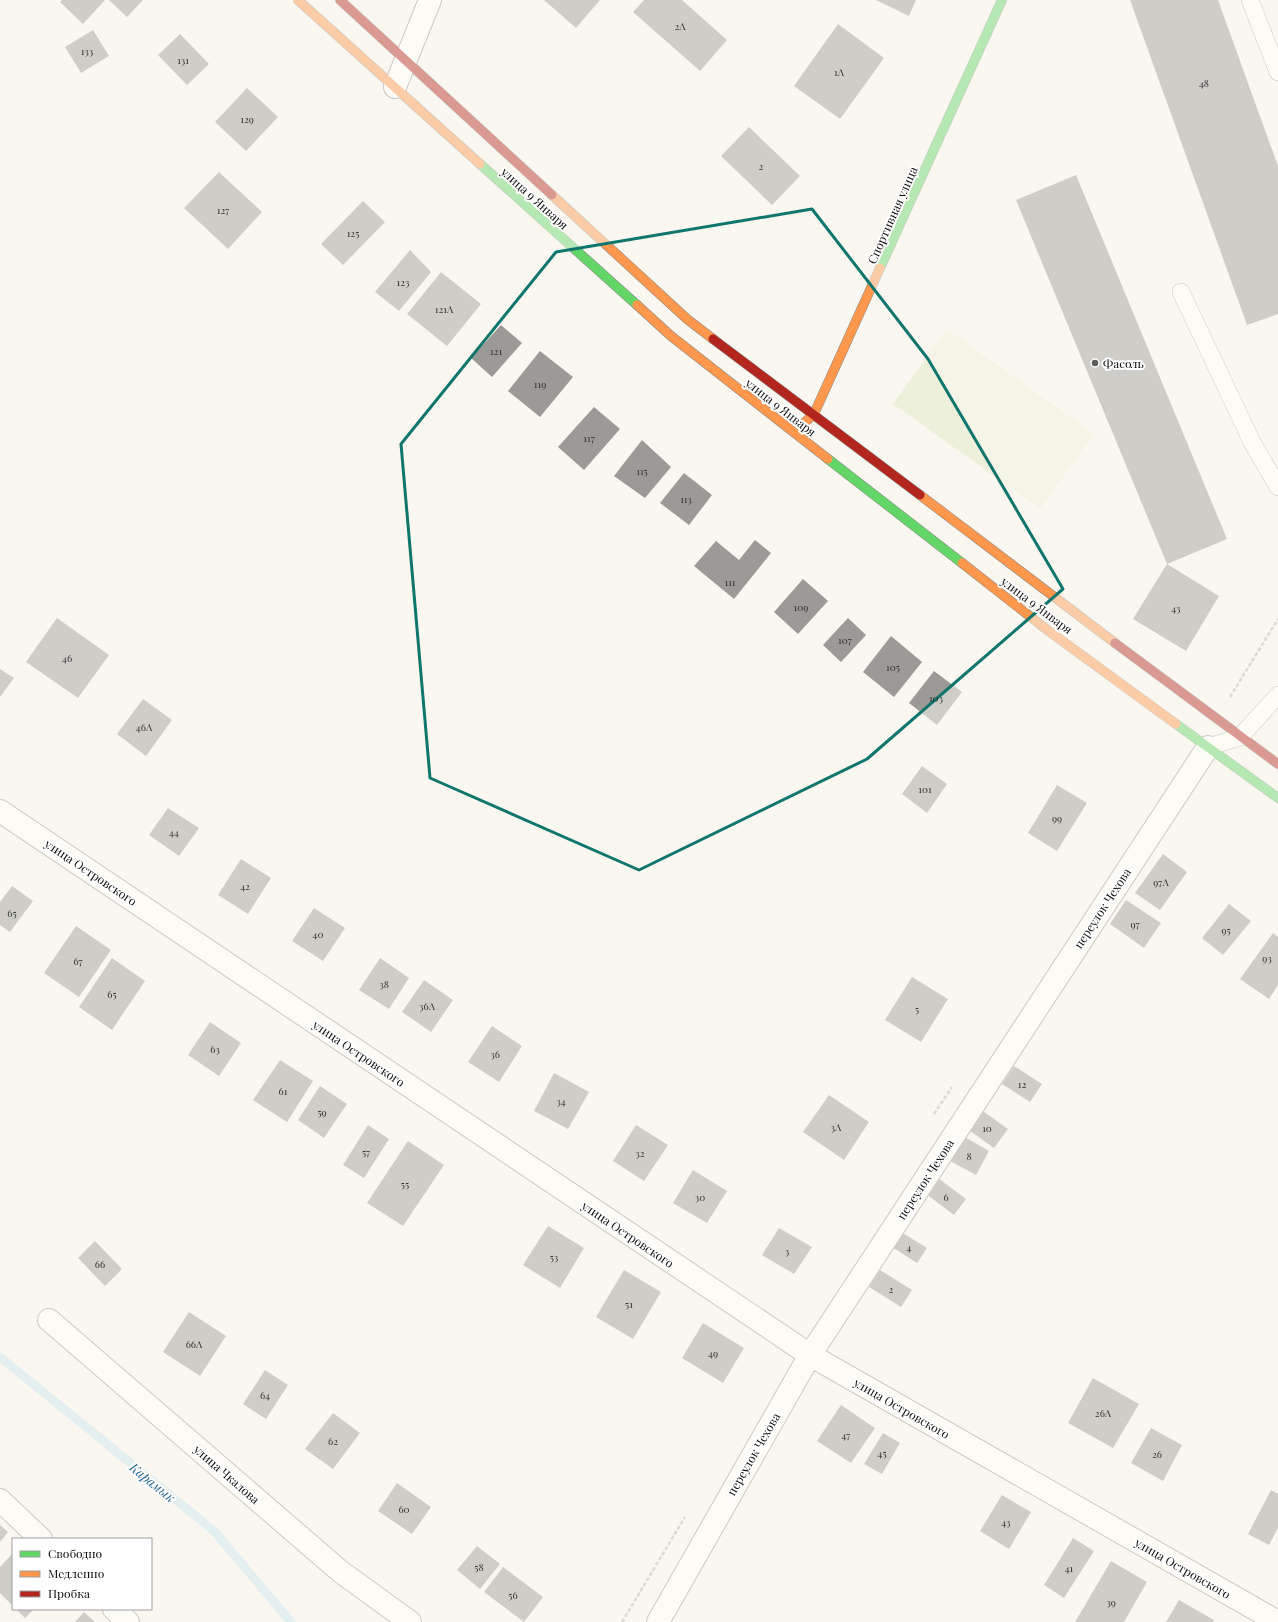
<svg xmlns="http://www.w3.org/2000/svg" width="1278" height="1622" font-family="'Playfair Display',serif">
	<style>
		.pitch { fill: #edf1dc }
		.lines { fill: none; stroke-linecap: round; stroke-linejoin: round }
		.stream { stroke: #cbe5ef; stroke-width: 9 }
		.building { fill: #9c9a96 }
		.lane-casing { stroke: #93928f; stroke-width: 18 }
		.street-casing { stroke: #93928f; stroke-width: 24 }
		.fast-casing { stroke: #8a8885; stroke-width: 10 }
		.slow-casing { stroke: #8a8885; stroke-width: 10 }
		.jam-casing { stroke: #8a8885; stroke-width: 10 }
		.path { stroke: #b7b6b5; stroke-width: 2.5; stroke-dasharray: 4 2; stroke-linecap: butt }
		.lane { stroke: #fefefd; stroke-width: 17 }
		.street { stroke: #fefefd; stroke-width: 22 }
		.fast { stroke: #63d668; stroke-width: 9 }
		.slow { stroke: #ff974d; stroke-width: 9 }
		.jam { stroke: #b3261e; stroke-width: 9 }
		.marked { fill: none; stroke: #0f766e; stroke-width: 3; stroke-linejoin: round }
		.poi-dot { fill: #5f5e5c; stroke: #fff; stroke-width: 1.5 }
		.labels { text-anchor: middle; dominant-baseline: central; stroke-width: 4; stroke-linejoin: round; paint-order: stroke }
		.number-label { font-size: 10px; fill: #30302e }
		.street-label { font-size: 12px; fill: #0c0c0c; stroke: #fff }
		.poi-label { font-size: 12px; fill: #0c0c0c; stroke: #fff; text-anchor: start }
		.water-label { font-size: 13px; font-style: italic; fill: #24658f; stroke: #fff }
	</style>
	<rect width="100%" height="100%" fill="#faf7f0"/>
	<path class="pitch" d="M947 329 1094 434 1040 509 893 404Z"/>
	<g class="lines">
		<path class="stream" d="M0 1357 214 1531 291 1622"/>
	</g>
	<path class="building" d="M62 0H105L83 24 60 2Z
		M109 0H143L127 17Z
		M544 0H600L576 28Z
		M644 0H682L727 40 700 71 633 12Z
		M876 0H916L909 16Z
		M1130 0H1218L1278 166V314L1247 325Z
		M838 24 884 58 840 119 794 86Z
		M93 30 109 56 81 73 65 47Z
		M180 34 209 64 187 85 158 55Z
		M247 88 278 117 246 151 215 122Z
		M749 127 800 176 772 205 721 156Z
		M219 172 262 212 228 249 184 208Z
		M1076 175 1227 539 1167 564 1219 596 1186 651 1133 619 1167 564 1016 200Z
		M363 201 385 222 343 265 321 244Z
		M410 250 431 272 399 311 375 292Z
		M441 272 481 304 447 346 407 314Z
		M501 325 522 343 492 377 471 358Z
		M540 351 573 377 540 417 508 391Z
		M594 407 620 429 584 470 558 447Z
		M642 440 671 467 645 498 614 476Z
		M684 473 712 495 689 525 660 503Z
		M755 540 771 553 734 599 694 566 716 541 739 560Z
		M803 579 828 601 798 634 774 612Z
		M57 618 109 655 78 698 26 662Z
		M848 618 866 635 841 662 823 645Z
		M891 636 922 662 894 697 863 672Z
		M0 669 14 678 0 697Z
		M934 671 962 692 937 725 909 703Z
		M143 699 172 720 146 756 117 734Z
		M922 766 947 784 927 813 902 794Z
		M1057 785 1087 803 1057 851 1028 833Z
		M168 808 199 828 179 856 149 835Z
		M1163 854 1187 872 1160 910 1135 893Z
		M241 859 271 878 248 914 218 895Z
		M12 886 33 901 10 932 0 925V902Z
		M1126 900 1161 923 1144 948 1110 924Z
		M1229 904 1251 921 1223 955 1202 938Z
		M314 908 345 928 323 961 292 941Z
		M76 926 111 950 79 997 44 973Z
		M1273 933 1278 937V985L1269 999 1240 979Z
		M112 958 145 981 112 1030 79 1007Z
		M380 958 409 978 389 1009 359 990Z
		M912 977 948 999 921 1042 885 1020Z
		M424 980 453 1000 431 1032 402 1012Z
		M210 1022 241 1043 219 1076 188 1055Z
		M492 1026 522 1046 499 1082 468 1062Z
		M280 1060 313 1081 287 1122 253 1100Z
		M1014 1066 1042 1084 1030 1102 1002 1084Z
		M554 1073 589 1092 568 1129 534 1111Z
		M320 1086 347 1104 324 1138 298 1120Z
		M829 1095 869 1122 844 1160 803 1132Z
		M980 1109 1008 1129 994 1148 966 1128Z
		M368 1125 389 1139 364 1178 343 1165Z
		M636 1125 668 1145 644 1181 613 1161Z
		M963 1136 989 1151 976 1175 950 1161Z
		M408 1141 444 1165 403 1226 367 1203Z
		M693 1170 727 1191 707 1223 673 1203Z
		M938 1178 966 1199 954 1215 926 1194Z
		M548 1226 584 1248 560 1288 523 1265Z
		M779 1228 812 1247 794 1274 762 1255Z
		M901 1232 927 1248 917 1263 892 1247Z
		M95 1241 122 1269 105 1286 78 1258Z
		M624 1270 661 1292 633 1339 596 1317Z
		M880 1270 912 1290 901 1307 869 1287Z
		M189 1312 226 1336 200 1376 163 1352Z
		M703 1323 744 1348 723 1383 682 1358Z
		M265 1370 288 1385 266 1419 243 1404Z
		M1093 1378 1139 1404 1113 1448 1068 1423Z
		M841 1405 875 1428 851 1463 817 1441Z
		M333 1413 360 1433 333 1469 305 1449Z
		M1151 1428 1182 1445 1163 1481 1131 1463Z
		M883 1433 900 1443 882 1474 864 1464Z
		M397 1483 431 1507 412 1534 378 1511Z
		M1271 1490 1278 1494V1528L1269 1545 1248 1534Z
		M1002 1495 1031 1512 1009 1549 980 1531Z
		M0 1525 8 1532 0 1542Z
		M1073 1538 1094 1551 1064 1598 1044 1585Z
		M477 1546 500 1564 480 1589 457 1570Z
		M13 1553V1606L0 1593V1567Z
		M1111 1561 1147 1582 1124 1622H1075Z
		M503 1567 543 1597 524 1622 484 1592Z
		M1179 1600 1214 1620 1213 1622H1166Z
		M16 1609H34L25 1618Z
		M84 1612 95 1622H75Z"/>
	<g class="lines">
		<g class="lane-casing">
			<path id="lane" d="M1250 0 1278 72
				M1181 292 1252 442 1278 487
				M1208 747 1240 737 1278 695"/>
		</g>
		<g class="street-casing">
			<path id="street" d="M395 87 430 0
				M0 811 810 1355 1278 1622
				M49 1320 341 1572 410 1622
				M0 1500 41 1539
				M114 1609 128 1622
				M658 1622 810 1355 1208 747"/>
		</g>
		<g class="fast-casing">
			<path id="fast" d="M480 164 637 305
				M880 268 1002 0
				M828 459 962 563
				M1176 724 1278 798"/>
		</g>
		<g class="slow-casing">
			<path id="slow" d="M298 0 480 164
				M552 195 687 319 713 339
				M637 305 671 336 828 459
				M804 423 814 414 880 268
				M920 495 1115 643
				M962 563 1050 632 1176 724"/>
		</g>
		<g class="jam-casing">
			<path id="jam" d="M340 0 552 195
				M713 339 920 495
				M1115 643 1278 764"/>
		</g>
		<path class="path" d="M1230 697 1278 619
			M934 1114 952 1087
			M622 1622 685 1517"/>
		<use href="#lane" class="lane"/>
		<use href="#street" class="street"/>
		<use href="#fast" class="fast"/>
		<use href="#slow" class="slow"/>
		<use href="#jam" class="jam"/>
	</g>
	<path d="M0 0H1278V1622H0ZM812 209 928 359 1063 589 867 759 639 870 430 778 401 444 556 252Z" fill="#faf7f0" fill-opacity=".55" fill-rule="evenodd"/>
	<path class="marked" d="M812 209 928 359 1063 589 867 759 639 870 430 778 401 444 556 252Z"/>
	<circle class="poi-dot" cx="1095" cy="363" r="4"/>
	<g class="labels">
		<g class="number-label">
			<text x="680" y="26">2А</text>
			<text x="87" y="51">133</text>
			<text x="183" y="60">131</text>
			<text x="839" y="72">1А</text>
			<text x="1204" y="83">48</text>
			<text x="247" y="119">129</text>
			<text x="761" y="166">2</text>
			<text x="223" y="210">127</text>
			<text x="353" y="233">125</text>
			<text x="403" y="282">123</text>
			<text x="444" y="309">121А</text>
			<text x="496" y="351">121</text>
			<text x="540" y="384">119</text>
			<text x="589" y="438">117</text>
			<text x="642" y="471">115</text>
			<text x="686" y="499">113</text>
			<text x="730" y="582">111</text>
			<text x="801" y="607">109</text>
			<text x="1176" y="608">43</text>
			<text x="845" y="640">107</text>
			<text x="67" y="658">46</text>
			<text x="893" y="667">105</text>
			<text x="936" y="698">103</text>
			<text x="144" y="727">46А</text>
			<text x="925" y="789">101</text>
			<text x="1057" y="818">99</text>
			<text x="174" y="832">44</text>
			<text x="1161" y="882">97А</text>
			<text x="245" y="886">42</text>
			<text x="12" y="913">65</text>
			<text x="1135" y="924">97</text>
			<text x="1226" y="930">95</text>
			<text x="318" y="934">40</text>
			<text x="1267" y="958">93</text>
			<text x="78" y="961">67</text>
			<text x="384" y="984">38</text>
			<text x="112" y="994">65</text>
			<text x="427" y="1006">36А</text>
			<text x="917" y="1009">5</text>
			<text x="215" y="1049">63</text>
			<text x="495" y="1054">36</text>
			<text x="1022" y="1084">12</text>
			<text x="283" y="1091">61</text>
			<text x="561" y="1101">34</text>
			<text x="322" y="1112">59</text>
			<text x="836" y="1127">3А</text>
			<text x="987" y="1128">10</text>
			<text x="366" y="1152">57</text>
			<text x="640" y="1153">32</text>
			<text x="969" y="1156">8</text>
			<text x="405" y="1184">55</text>
			<text x="700" y="1197">30</text>
			<text x="946" y="1197">6</text>
			<text x="909" y="1247">4</text>
			<text x="787" y="1251">3</text>
			<text x="554" y="1257">53</text>
			<text x="100" y="1264">66</text>
			<text x="891" y="1289">2</text>
			<text x="629" y="1304">51</text>
			<text x="194" y="1344">66А</text>
			<text x="713" y="1353">49</text>
			<text x="265" y="1395">64</text>
			<text x="1103" y="1413">26А</text>
			<text x="846" y="1435">47</text>
			<text x="333" y="1441">62</text>
			<text x="882" y="1453">45</text>
			<text x="1157" y="1454">26</text>
			<text x="404" y="1509">60</text>
			<text x="1006" y="1522">43</text>
			<text x="479" y="1567">58</text>
			<text x="1069" y="1568">41</text>
			<text x="513" y="1595">56</text>
			<text x="1111" y="1602">39</text>
		</g>
		<g class="street-label">
			<text transform="translate(535 198) rotate(42)">улица 9 Января</text>
			<text transform="translate(892 215) rotate(-66)">Спортивная улица</text>
			<text transform="translate(781 407) rotate(38)">улица 9 Января</text>
			<text transform="translate(1037 605) rotate(37)">улица 9 Января</text>
			<text transform="translate(91 872) rotate(34)">улица Островского</text>
			<text transform="translate(1102 908) rotate(-57)">переулок Чехова</text>
			<text transform="translate(359 1053) rotate(34)">улица Островского</text>
			<text transform="translate(925 1179) rotate(-57)">переулок Чехова</text>
			<text transform="translate(628 1234) rotate(34)">улица Островского</text>
			<text transform="translate(902 1408) rotate(30)">улица Островского</text>
			<text transform="translate(753 1454) rotate(-60)">переулок Чехова</text>
			<text transform="translate(227 1474) rotate(41)">улица Чкалова</text>
			<text transform="translate(1183 1568) rotate(30)">улица Островского</text>
		</g>
		<g class="poi-label">
			<text x="1103" y="363">Фасоль</text>
		</g>
		<g class="water-label">
			<text transform="translate(153 1482) rotate(39)">Карамык</text>
		</g>
	</g>
	<rect x="12" y="1538" width="140" height="72" fill="#ffffff" stroke="#9e9e9e"/>
	<rect x="20" y="1551" width="20" height="6" fill="#63d668" stroke="#9e9e9e"/>
	<text x="48" y="1558" font-size="12" fill="#0c0c0c">Свободно</text>
	<rect x="20" y="1571" width="20" height="6" fill="#ff974d" stroke="#9e9e9e"/>
	<text x="48" y="1578" font-size="12" fill="#0c0c0c">Медленно</text>
	<rect x="20" y="1591" width="20" height="6" fill="#b3261e" stroke="#9e9e9e"/>
	<text x="48" y="1598" font-size="12" fill="#0c0c0c">Пробка</text>
</svg>
